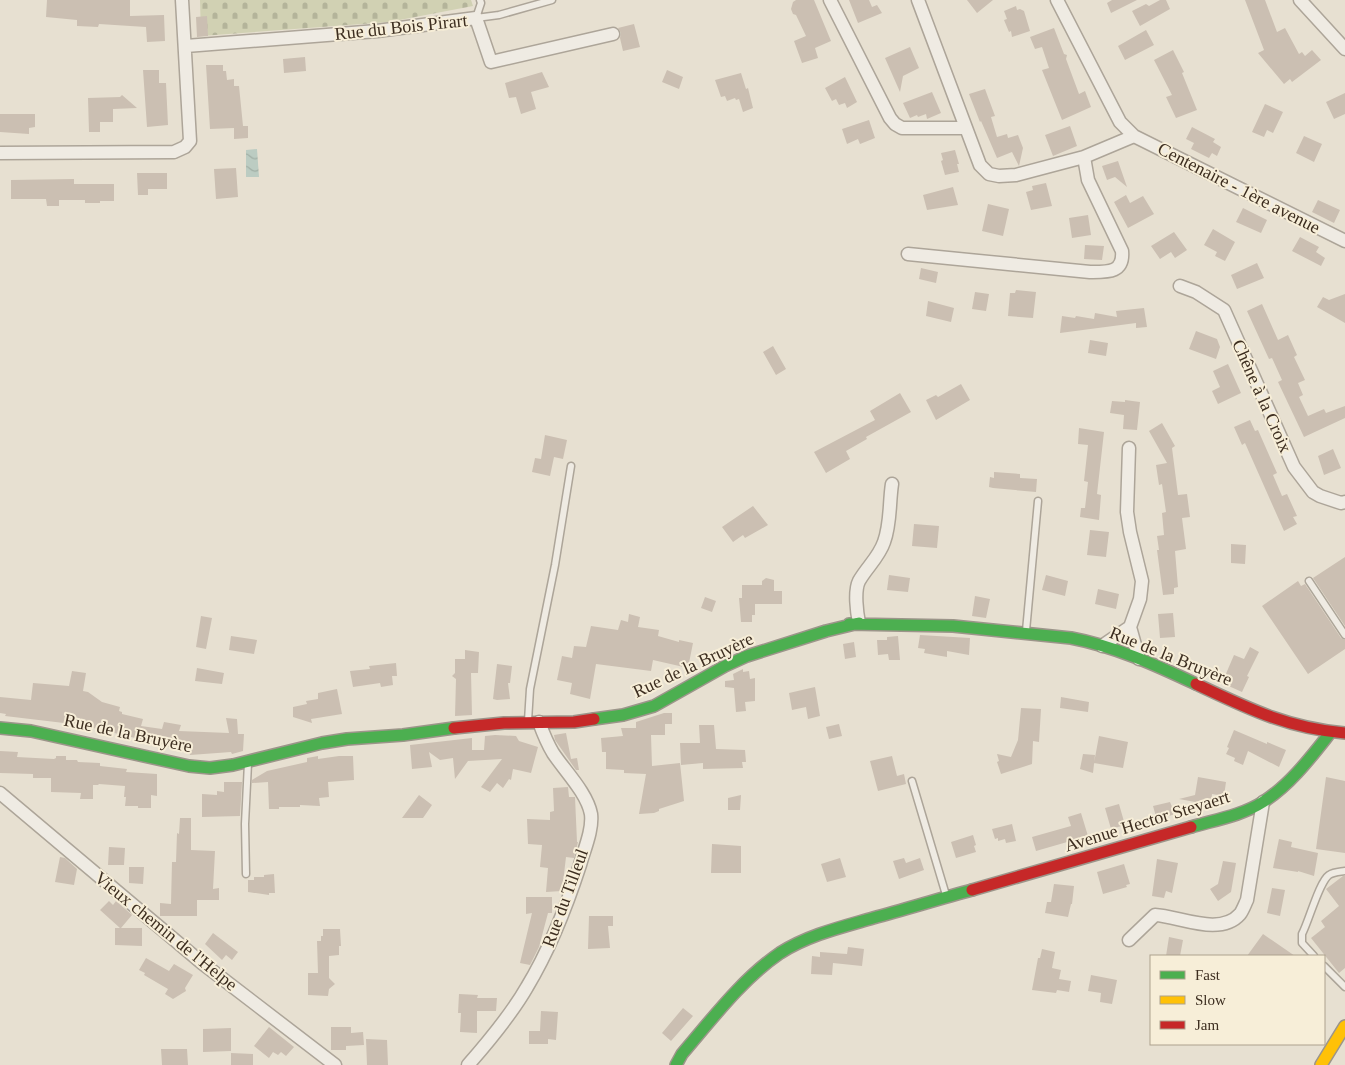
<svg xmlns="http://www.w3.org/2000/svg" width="1345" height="1065" font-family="'Times New Roman',serif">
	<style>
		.cemetery { fill: url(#cemetery-stones) }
		.water { fill: url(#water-waves) }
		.building { fill: #cbbfb2 }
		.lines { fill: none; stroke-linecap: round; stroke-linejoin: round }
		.lane-casing { stroke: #ada599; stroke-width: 9 }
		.street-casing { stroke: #ada599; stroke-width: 15 }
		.fast-casing { stroke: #9c958a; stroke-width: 14 }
		.slow-casing { stroke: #9c958a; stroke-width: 14 }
		.jam-casing { stroke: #9c958a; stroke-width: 14 }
		.lane { stroke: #efebe3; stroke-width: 6 }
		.street { stroke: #efebe3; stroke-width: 12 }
		.fast { stroke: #4caf50; stroke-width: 11 }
		.slow { stroke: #ffc107; stroke-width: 11 }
		.jam { stroke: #c62828; stroke-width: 11 }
		.labels { text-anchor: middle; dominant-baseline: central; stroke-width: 4; stroke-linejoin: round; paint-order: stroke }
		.street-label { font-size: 18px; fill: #3d2e20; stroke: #f7eed8 }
	</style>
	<defs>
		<pattern id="cemetery-stones" width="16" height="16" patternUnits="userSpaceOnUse" patternTransform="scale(1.25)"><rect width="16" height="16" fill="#d1d1b3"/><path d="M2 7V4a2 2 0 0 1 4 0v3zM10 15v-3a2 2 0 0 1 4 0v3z" fill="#b4b49a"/></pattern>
		<pattern id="water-waves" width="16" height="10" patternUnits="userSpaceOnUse" patternTransform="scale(1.25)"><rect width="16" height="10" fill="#bcccc2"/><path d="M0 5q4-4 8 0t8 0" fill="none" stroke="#a2b0a6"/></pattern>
	</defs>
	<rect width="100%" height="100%" fill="#e7e0d1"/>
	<path class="cemetery" d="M200 0H471L473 6 389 22 201 36Z"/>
	<path class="water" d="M257 149 259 177H246V150Z"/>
	<path class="building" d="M47 0H130V16L164 15 165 41 147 42 146 27 99 24 98 27 77 26V20L46 17Z
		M796 0H814L831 41 815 48 818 58 802 63 794 41 806 36 796 15 793 14 791 9 793 2Z
		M849 0H869L872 7 877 5 882 13 858 23Z
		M967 0H993L977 13Z
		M1112 0H1137L1111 13 1107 3Z
		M1160 0H1166L1170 9 1140 26 1132 11 1146 4 1149 6Z
		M1245 0H1265L1277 32 1285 28 1299 54 1302 52 1305 56 1312 50 1321 60 1292 82 1290 79 1284 84 1258 53 1264 50Z
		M1016 6 1017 10 1020 9 1024 11 1030 31 1012 37 1011 31 1009 32 1004 20 1007 19 1004 11Z
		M207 16 208 36 197 37 196 17Z
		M634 24 640 47 623 51 620 38 621 33 618 28Z
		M1054 28 1064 54 1067 55 1066 59 1079 94 1085 91 1091 107 1062 120 1042 70 1049 68 1042 47 1035 49 1030 37Z
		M1146 30 1154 45 1125 60 1118 46Z
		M910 47 919 68 903 76 900 92 885 58Z
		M1173 50 1184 72 1182 73 1197 110 1176 118 1166 97 1172 95 1154 60Z
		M305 57 306 71 284 73 283 59Z
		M206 65H223V71H226L227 80 234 79V86H239L243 126H248V138L234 139V128L210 129Z
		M143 70H159V83H166L168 125 147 127Z
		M667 70 683 77 679 89 662 82Z
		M542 72 549 87 531 92 536 109 521 114 516 97 509 98 505 83Z
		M741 73 746 89 748 88 753 108 743 112 739 99 736 100 735 98 727 101 725 96 721 97 715 80Z
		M845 77 857 102 847 108 845 103 839 105 836 99 832 101 825 88Z
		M985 89 995 116 991 117 997 137 1007 134 1008 138 1018 135 1023 148 1019 166 1012 152 997 158 981 121 980 122 969 94Z
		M932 92 941 113 927 119 926 114 918 117 917 115 910 118 903 103Z
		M1345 93V114L1334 119 1326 102Z
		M122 95 137 108 113 109V122H100V132H89L88 98 120 97Z
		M1265 104 1283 112 1273 133 1267 130 1264 137 1252 132Z
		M0 114H35V127L29 128V134L0 132Z
		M869 120 875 138 860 144 858 139 847 144 842 129Z
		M1070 126 1077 146 1053 156 1045 135Z
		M1192 127 1215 139 1213 142 1221 147 1217 156 1212 153 1209 158 1191 149 1194 143 1186 139Z
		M1304 136 1322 144 1314 162 1296 153Z
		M955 150 959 164H957L959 172 945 175 941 161 943 160 941 153Z
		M1118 161 1127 187 1115 177 1107 180 1102 166Z
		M236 168 238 197 216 199 214 169Z
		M137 173H167V189H148V195H138Z
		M74 179V184H114V201H100V203H85V200H59V206H47L46 199H11V180Z
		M1046 183 1052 206 1031 210 1026 192 1033 190 1032 186Z
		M953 187 958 205 927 210 923 195Z
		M1126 195 1130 203 1143 196 1154 214 1128 228 1114 202Z
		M1318 200 1340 210 1334 223 1312 212Z
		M988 204 1009 209 1003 236 982 231Z
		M1243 208 1267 220 1261 233 1236 222Z
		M1088 215 1091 235 1072 238 1069 218Z
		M1213 229 1235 242 1225 261 1215 256 1217 252 1204 245Z
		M1174 232 1187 250 1175 258 1171 252 1160 259 1151 246Z
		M1300 237 1319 247 1316 252 1325 258 1321 266 1292 251Z
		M1085 245 1104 246 1102 260 1084 259Z
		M1257 263 1264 278 1237 289 1231 275Z
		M921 268 938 272 936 283 919 279Z
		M1016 290 1036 292 1033 318 1008 316 1010 293H1015Z
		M975 292 989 294 986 311 972 309Z
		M1345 294V323L1317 307 1323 297 1329 300Z
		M928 301 954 308 951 322 926 316Z
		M1262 304 1278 340 1288 335 1297 355 1294 357 1305 380 1298 383 1303 395 1299 397 1308 416 1324 409 1326 413 1345 406V418L1304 437 1278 382 1282 380 1272 358 1269 359 1247 311Z
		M1144 308 1147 327 1136 328V323L1060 333 1062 316 1075 318 1076 316 1094 319 1095 313 1117 317 1116 311Z
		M1196 331 1217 339 1220 347 1216 359 1189 349Z
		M1090 340 1108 343 1106 356 1088 353Z
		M773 346 786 369 776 375 763 352Z
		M1228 364 1241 393 1218 404 1212 391 1220 387 1213 371Z
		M961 384 970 400 936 420 926 400 936 395 938 397Z
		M900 393 911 412 866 437 867 439 846 451 850 459 826 473 814 452 875 420 870 411Z
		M1125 400 1140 402 1137 430 1123 429 1124 415 1110 413 1112 401 1125 402Z
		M1250 420 1255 431 1258 430 1277 473 1273 475 1282 496 1287 494 1297 516 1293 517 1297 524 1284 531 1245 443 1242 445 1234 427Z
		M1162 423 1175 446 1172 448 1178 495 1187 494 1190 517 1182 518 1186 549 1175 551 1178 587 1174 588V594L1163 595 1157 550H1159L1157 536 1164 535 1162 513 1166 512 1162 484 1159 485 1156 465 1167 463 1149 431Z
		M1079 428 1104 432 1097 494 1101 495 1099 520 1080 517 1081 508H1085L1088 482 1084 481 1088 445 1078 444Z
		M545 435 567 440 563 459 554 457 550 476 532 472 535 458 541 459Z
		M1333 449 1341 468 1324 475 1318 456Z
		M994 472 1020 474V478L1037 479 1036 492 993 488 989 487 990 477 994 478Z
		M753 506 768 525 745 538 743 535 733 542 722 527Z
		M914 524 939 526 937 548 912 546Z
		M1090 530 1109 532 1106 557 1087 555Z
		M1231 544 1246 545 1245 564 1231 563Z
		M1345 557V626L1313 578Z
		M889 575 910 578 908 592 887 590Z
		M1046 575 1068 581 1065 596 1042 590Z
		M766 578 774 580V591H782V604H755V615H752V622H741L739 598H742V585H762V581Z
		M1298 581 1301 586 1305 584 1341 638 1345 640V649L1308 674 1262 606Z
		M1098 589 1119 594 1116 609 1095 604Z
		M975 596 990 599 986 618 972 616Z
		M705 597 716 601 712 612 701 608Z
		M1173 613 1175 637 1160 638 1158 614Z
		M629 614 640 617 638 627 659 630 658 636 679 642V640L693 643 688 668 653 660 651 671 596 664 590 699 570 694 572 683 557 680 562 656 572 658 574 646 586 647 591 626 618 630 621 620 628 622Z
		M201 616 212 618 206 649 196 647Z
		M920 635 970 638 969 655 947 651V657L924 653 925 649 918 648Z
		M231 636 257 640 254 654 229 650Z
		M898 636 900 660H889L888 654 878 655 877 640H887V637Z
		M854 642 856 657 845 659 843 644Z
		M1250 647 1259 652 1247 676 1249 677 1242 692 1222 683 1234 655 1244 659Z
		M465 650 479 652 478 673H471L472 715 455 716 456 679 452 676 455 673V659H465Z
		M396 663 397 676H392L393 685 381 687 380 683 353 687 350 671 370 669 369 666Z
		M497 664 512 666 510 683H508L510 699 497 700 493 699Z
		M197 668 224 673 222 684 195 681Z
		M743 669V672L749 671 750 679 755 678V701L745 702 746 711 736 712 734 688 725 687V681L734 680 733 674Z
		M72 671 86 673 83 691 88 692 102 702 120 707 119 711 122 712V714L143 719 141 726 162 729 164 722 181 725 179 731 229 733 226 718 237 719 238 734H244L243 751 232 754 231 752 190 755 189 751 148 743V741L64 721V723L5 716 6 714 0 713V697L31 700 33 683 69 686Z
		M815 687 820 716 808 719 806 707 792 710 789 693Z
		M337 689 342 714 311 719 312 723 293 717V707L307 704 306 701 318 699V693Z
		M1061 697 1089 702 1088 712 1060 708Z
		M1021 708 1041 709 1039 742 1033 741 1032 764 1001 774 997 762 999 761 997 754 1011 757 1018 740Z
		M664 713H672V724H665V735H651L652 766 680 763 684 801 659 809V811L654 813 639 814 646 774 624 773V770L606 769V752H602L601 738 623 736 621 728H636V722Z
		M839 724 842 736 829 739 826 727Z
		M699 725H714L716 749 745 750 746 762H742L743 768 703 769V763L681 765 680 743H700Z
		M1234 730 1267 744V742L1286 750 1279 767 1248 751 1243 765 1234 761 1235 758 1226 754 1229 748 1227 747Z
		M566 733 571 759 577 758 579 770H576L555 740 554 735Z
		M495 735 516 736 519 741 538 747 531 773 513 769 511 780 509 779 503 788 497 783 490 792 481 787 502 759 468 761 455 779 453 758 440 760 429 752 432 767 412 769 410 745 472 738V750H484L485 736Z
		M1099 736 1128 742 1123 768 1094 763Z
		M0 751 18 752 17 757 54 759 56 758V756H66V760H77L78 762 100 763V766L127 769 126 772 157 774V796L151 795V808H138V806H125L126 797H124L125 786 99 784 98 785H93V799H80L81 793 51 792V778H33V774L0 773Z
		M1083 754 1095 755 1093 773 1080 769Z
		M318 756V759L339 756H353L354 780 328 782 329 797 319 798 320 806 300 805V807H279V809H269L268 782 252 783V780L267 771 307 762V758Z
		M892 756 897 776 904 774 906 784 878 791 870 761Z
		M1198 777 1226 782 1224 796 1212 794 1211 805 1179 799 1195 795Z
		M1326 777 1345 781V853L1316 849Z
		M224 782H242L240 816 202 817V794L217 795V791L224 792Z
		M568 787 569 797H575L577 842H578L574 858 566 857 562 891 546 892 548 868 540 867 542 845 528 844 527 819 550 820V812L554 811 553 788Z
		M419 795 432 805 423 818H402Z
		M741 795 740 810H728V798Z
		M1170 802 1175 814 1157 820 1153 806Z
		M1119 804 1125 825 1111 829 1105 808Z
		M1081 813 1088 836 1036 851 1032 837 1071 826 1068 817Z
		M180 818H191V850L215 851 213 889 219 888V900H197V916H160V903L171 904 172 862H176L177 833 179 834Z
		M1012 824 1016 841 1006 843 1005 839 998 841V838L995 839 992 829Z
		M973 835 976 845 974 846 976 852 956 858 951 842Z
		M1279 839 1292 842 1291 847 1318 853 1314 876 1298 871V872L1273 868Z
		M712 844 741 846V873H711Z
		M109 847 125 848 124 865H108Z
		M60 857 65 858 77 869 74 885 55 882Z
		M840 858 846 877 827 882 821 864Z
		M904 858 906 863 920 858 924 870 899 879 893 861Z
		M1157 859 1178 863 1172 893 1166 891 1164 898 1152 896Z
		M1223 861 1236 863 1231 892 1218 901 1210 889 1218 884Z
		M1124 864 1130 884 1126 885 1127 887 1103 894 1097 872Z
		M129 867H144L143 884 129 883Z
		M274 874 275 893H269V895L248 892V880H254V877H264V875Z
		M1343 876H1345V968L1339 973 1311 938 1325 927 1321 921 1339 906 1326 889Z
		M1054 884 1074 886 1072 904H1071L1068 917 1045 913 1047 902H1051Z
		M1272 888 1285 890 1280 916 1267 913Z
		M526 897H552V913H548L539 947 530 965 520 963 532 913 526 914Z
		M109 901 113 905 116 901 132 915 121 928H142V946L115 945V928H120L100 910Z
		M589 916H613V926H608L610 948 588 949Z
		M323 929H340L341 946H339V955L329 956V978L335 984 329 989 328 996 308 995V973H318L317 941H321V936H323Z
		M213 933 238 952 232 960 226 955 222 960 205 944Z
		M1263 934 1295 956H1247Z
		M1169 937 1183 940 1180 956H1166Z
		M848 947 864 949 862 966 833 963 832 975 811 974 812 956 820 957V952L847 954Z
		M1042 949 1055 952 1052 968 1061 970 1059 979 1071 981 1069 992 1057 990 1056 993 1032 990 1038 958H1040Z
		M146 958 169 971 174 964 193 975 185 988 186 991 173 999 165 994 168 989 144 975 145 973 139 970Z
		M1091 975 1117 980 1112 1004 1100 1002 1101 993 1088 991Z
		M459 994 478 995 477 998H497L496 1011H477V1033L460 1032 461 1013H458Z
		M683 1008 693 1016 671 1041 662 1033Z
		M541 1011 558 1012 556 1040 548 1039V1044H529V1031H540Z
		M269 1027 294 1047 286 1056 281 1052 278 1055 273 1052 269 1058 254 1046Z
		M331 1027H351V1033L363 1032 364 1045 346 1046V1050H331Z
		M231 1028V1051L203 1052V1029Z
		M366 1039 387 1040 388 1065H367Z
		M161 1049H187L188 1065H162Z
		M231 1053 253 1054V1065H231Z"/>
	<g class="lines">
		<g class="lane-casing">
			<path id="lane" d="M480 0 481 3 476 18 499 15 552 0
				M1309 581 1345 635
				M1026 631 1038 501
				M528 721 530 689 555 565 571 466
				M912 781 946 895
				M246 874 245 824 248 763
				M1314 956 1302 943V934C1309 921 1319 882 1329 875 1334 872 1339 872 1345 871
				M1324 966 1345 987"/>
		</g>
		<g class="street-casing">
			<path id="street" d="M830 0 890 118 895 124 902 128H966
				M918 0 980 165 989 174 999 176 1016 175 1084 157 1134 136
				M1057 0 1120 122 1134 136 1345 241
				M1300 0 1345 49
				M186 46 377 31 476 18 491 62 613 34
				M0 153 174 152 185 147 190 141 182 0
				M908 254 1090 272C1108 272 1124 273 1122 251L1088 180 1084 157
				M1180 286 1196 292 1224 310 1294 467 1313 492 1320 496 1341 503 1345 502
				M1129 448 1127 512 1130 532 1142 581 1140 599 1130 627 1139 659
				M859 623C857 613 854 591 859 581 867 567 879 557 884 542 891 523 889 503 892 484
				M1102 646 1130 627
				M0 793 202 963 335 1065
				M1129 940 1155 915C1179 916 1220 937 1240 914 1243 910 1245 904 1247 900L1263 802
				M468 1065C489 1041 511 1015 527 987 550 949 566 908 580 865 584 850 593 830 591 814 587 793 565 771 553 753 547 743 543 733 539 722"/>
		</g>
		<g class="fast-casing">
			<path id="fast" d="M849 624 953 626 1071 638C1114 646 1156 665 1196 684
				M594 719 623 715 654 706 725 666 747 656 826 631 859 623
				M0 728 31 731 189 766 210 768 233 765 322 743 347 739 403 735 454 728
				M1191 827C1215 820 1243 815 1263 802 1290 785 1311 757 1330 733
				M676 1065 682 1054C712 1019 742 979 780 953 808 935 842 927 873 918 906 909 939 899 972 890"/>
		</g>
		<g class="slow-casing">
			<path id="slow" d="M1321 1065 1345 1026"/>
		</g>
		<g class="jam-casing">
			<path id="jam" d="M1196 684C1247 708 1287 728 1345 733
				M454 728 504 723 574 722 594 719
				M972 890 1191 827"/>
		</g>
		<use href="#lane" class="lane"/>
		<use href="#street" class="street"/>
		<use href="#fast" class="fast"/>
		<use href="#slow" class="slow"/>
		<use href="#jam" class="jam"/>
	</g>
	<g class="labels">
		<g class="street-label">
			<text transform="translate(401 27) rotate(-6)">Rue du Bois Pirart</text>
			<text transform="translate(1239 188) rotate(27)">Centenaire - 1ère avenue</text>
			<text transform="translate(1262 396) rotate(66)">Chêne à la Croix</text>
			<text transform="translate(1171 656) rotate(22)">Rue de la Bruyère</text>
			<text transform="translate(693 665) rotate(-25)">Rue de la Bruyère</text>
			<text transform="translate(128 733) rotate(12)">Rue de la Bruyère</text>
			<text transform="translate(1147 821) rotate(-17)">Avenue Hector Steyaert</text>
			<text transform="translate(565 898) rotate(-70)">Rue du Tilleul</text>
			<text transform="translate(166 931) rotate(39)">Vieux chemin de l'Helpe</text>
		</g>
	</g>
	<rect x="1150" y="955" width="175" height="90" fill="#f7eed8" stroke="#ada18e"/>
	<rect x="1160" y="971" width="25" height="8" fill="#4caf50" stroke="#ada18e"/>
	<text x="1195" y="980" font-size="15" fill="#3d2e20">Fast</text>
	<rect x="1160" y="996" width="25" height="8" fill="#ffc107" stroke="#ada18e"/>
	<text x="1195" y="1005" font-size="15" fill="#3d2e20">Slow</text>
	<rect x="1160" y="1021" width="25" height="8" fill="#c62828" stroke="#ada18e"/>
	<text x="1195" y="1030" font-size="15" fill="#3d2e20">Jam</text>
</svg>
